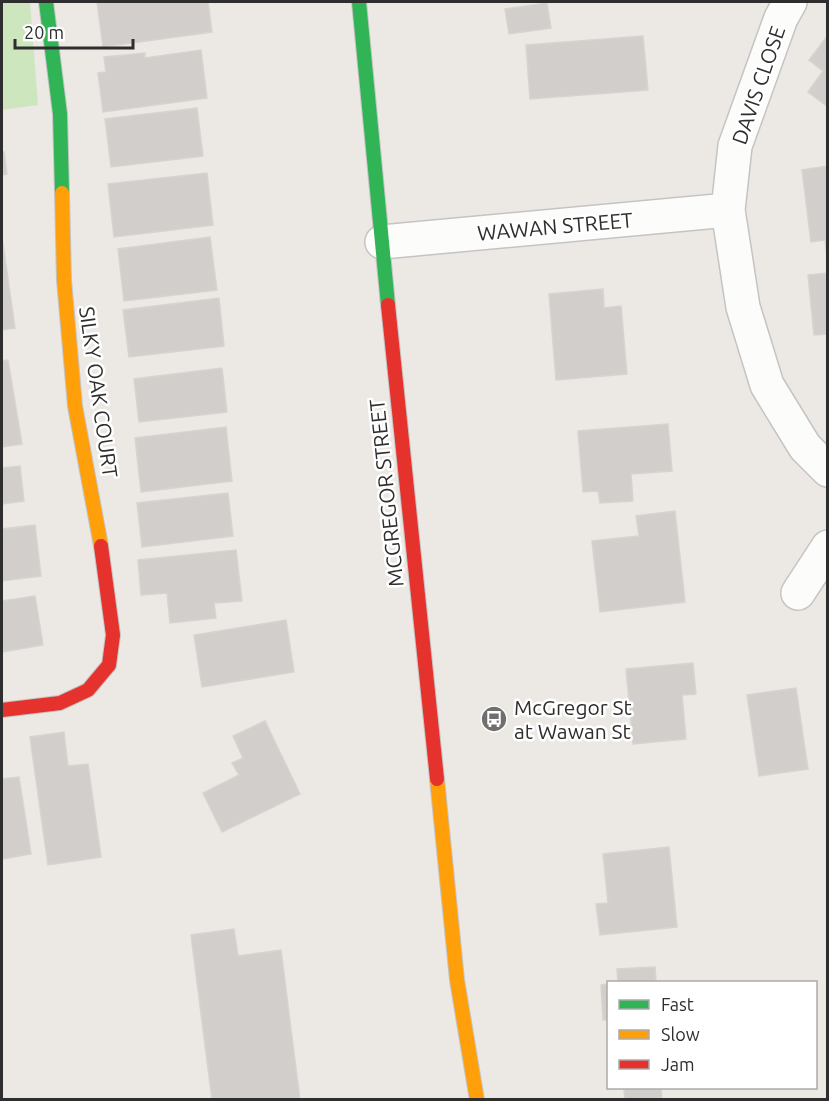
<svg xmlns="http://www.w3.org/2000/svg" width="829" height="1101" font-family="Ubuntu,sans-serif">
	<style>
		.green { fill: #cee6be }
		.building { fill: #d1cecb; stroke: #d7d4d0; stroke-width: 1.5 }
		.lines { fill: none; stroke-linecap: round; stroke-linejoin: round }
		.street-casing { stroke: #c5c4c5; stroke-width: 36 }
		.fast-casing { stroke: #c5c4c5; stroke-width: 16 }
		.slow-casing { stroke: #c5c4c5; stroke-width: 16 }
		.jam-casing { stroke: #c5c4c5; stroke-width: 16 }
		.street { stroke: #fcfcfb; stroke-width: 33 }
		.fast { stroke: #30b455; stroke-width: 14 }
		.slow { stroke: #ff9f0a; stroke-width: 14 }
		.jam { stroke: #e5322d; stroke-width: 14 }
		.labels { text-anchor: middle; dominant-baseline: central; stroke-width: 5; stroke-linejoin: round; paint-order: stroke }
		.street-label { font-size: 21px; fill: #2e2e2e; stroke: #fff }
		.poi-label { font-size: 21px; fill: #2e2e2e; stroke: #fff; text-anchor: start }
	</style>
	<rect width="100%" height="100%" fill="#ece8e4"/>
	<path class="green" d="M2 2H30L38 105 2 110Z"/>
	<path class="building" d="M97 2H208L212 32 103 47Z
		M547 3 551 28 509 34 505 9Z
		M828 35V107L808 92 823 71 809 60Z
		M643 36 648 90 530 99 526 45Z
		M201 50 207 98 103 112 98 73 106 72 104 57 145 53V58Z
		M197 108 203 156 111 167 105 119Z
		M4 152 7 174 2 175V153Z
		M828 166V258H827L825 240 811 242 802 170Z
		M207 173 213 225 114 237 108 184Z
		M2 237 15 328 2 330Z
		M210 237 217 290 124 301 118 249Z
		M828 273V334L814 335 808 275Z
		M603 289 604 308 621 306 627 374 556 380 549 294Z
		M219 298 224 346 129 357 123 310Z
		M8 360 22 444 2 447V361Z
		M222 368 227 412 139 422 134 379Z
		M668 424 672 471 631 474 633 501 600 503 598 491 583 492 578 431Z
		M226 427 232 481 141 492 135 438Z
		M20 466 24 501 2 504V468Z
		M228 493 233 536 142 547 137 503Z
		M675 511 685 602 600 612 592 541 639 536 636 516Z
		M35 525 41 576 2 581V529Z
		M236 550 242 601 214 603 216 618 170 623 167 593 141 595 138 560Z
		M35 596 43 645 2 652V601Z
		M286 620 294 672 202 687 194 635Z
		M693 663 696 694 682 695 686 739 633 744 626 669Z
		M796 688 808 769 759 776 747 695Z
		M265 721 300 794 222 832 203 793 239 775 232 763 243 758 233 736Z
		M64 732 68 766 88 764 101 857 48 865 30 737Z
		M19 777 31 854 2 859V779Z
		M669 847 677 927 600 935 596 904 608 903 603 854Z
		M234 929 238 956 281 950 300 1100H212L191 935Z
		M655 967 656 982H618L617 969Z
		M608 984V1020H603L601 985Z
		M624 1088H661L662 1100H625Z"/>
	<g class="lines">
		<g class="street-casing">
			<path id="street" d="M790 2 781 18 735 146 728 210 743 307 767 385 805 447 828 470
				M382 242 728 210
				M798 593 828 547"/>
		</g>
		<g class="fast-casing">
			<path id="fast" d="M46 2 60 114 62 193
				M359 2 388 305"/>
		</g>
		<g class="slow-casing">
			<path id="slow" d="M62 193 64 280 75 406 101 546
				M437 779 457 980 477 1100"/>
		</g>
		<g class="jam-casing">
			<path id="jam" d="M388 305 437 779
				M2 710 60 703 88 690 109 665 113 635 101 546"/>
		</g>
		<use href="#street" class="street"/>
		<use href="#fast" class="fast"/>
		<use href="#slow" class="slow"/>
		<use href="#jam" class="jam"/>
	</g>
	<defs>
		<g id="bus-disc" transform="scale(1.35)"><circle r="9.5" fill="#706f6e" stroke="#fff"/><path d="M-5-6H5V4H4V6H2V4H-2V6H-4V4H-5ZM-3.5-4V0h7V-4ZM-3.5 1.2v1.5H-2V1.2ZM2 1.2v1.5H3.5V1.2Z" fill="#fff"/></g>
	</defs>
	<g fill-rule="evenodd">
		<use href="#bus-disc" x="494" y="719"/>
	</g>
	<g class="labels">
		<g class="street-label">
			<text transform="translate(758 85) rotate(-71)">DAVIS CLOSE</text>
			<text transform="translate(555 226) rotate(-5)">WAWAN STREET</text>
			<text transform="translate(99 392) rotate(82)">SILKY OAK COURT</text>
			<text transform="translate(386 493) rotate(-96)">MCGREGOR STREET</text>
		</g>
		<g class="poi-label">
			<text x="514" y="707">McGregor St<tspan x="514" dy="24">at Wawan St</tspan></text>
		</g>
	</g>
	<rect width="829" height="1101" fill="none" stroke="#2e2e2e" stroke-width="6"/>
	<rect x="607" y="981" width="210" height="108" fill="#ffffff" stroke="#ababab" stroke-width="1.5"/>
	<rect x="619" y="1000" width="30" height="9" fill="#30b455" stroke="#ababab" stroke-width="1.5"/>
	<text x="661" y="1011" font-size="18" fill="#2e2e2e">Fast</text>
	<rect x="619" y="1030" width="30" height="9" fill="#ff9f0a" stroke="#ababab" stroke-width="1.5"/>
	<text x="661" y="1041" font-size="18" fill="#2e2e2e">Slow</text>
	<rect x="619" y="1060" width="30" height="9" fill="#e5322d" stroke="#ababab" stroke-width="1.5"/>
	<text x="661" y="1071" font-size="18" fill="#2e2e2e">Jam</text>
	<path d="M15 39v9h118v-9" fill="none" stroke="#2e2e2e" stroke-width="3"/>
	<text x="24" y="39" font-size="18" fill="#2e2e2e" stroke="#ffffff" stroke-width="4.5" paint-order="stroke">20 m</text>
</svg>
